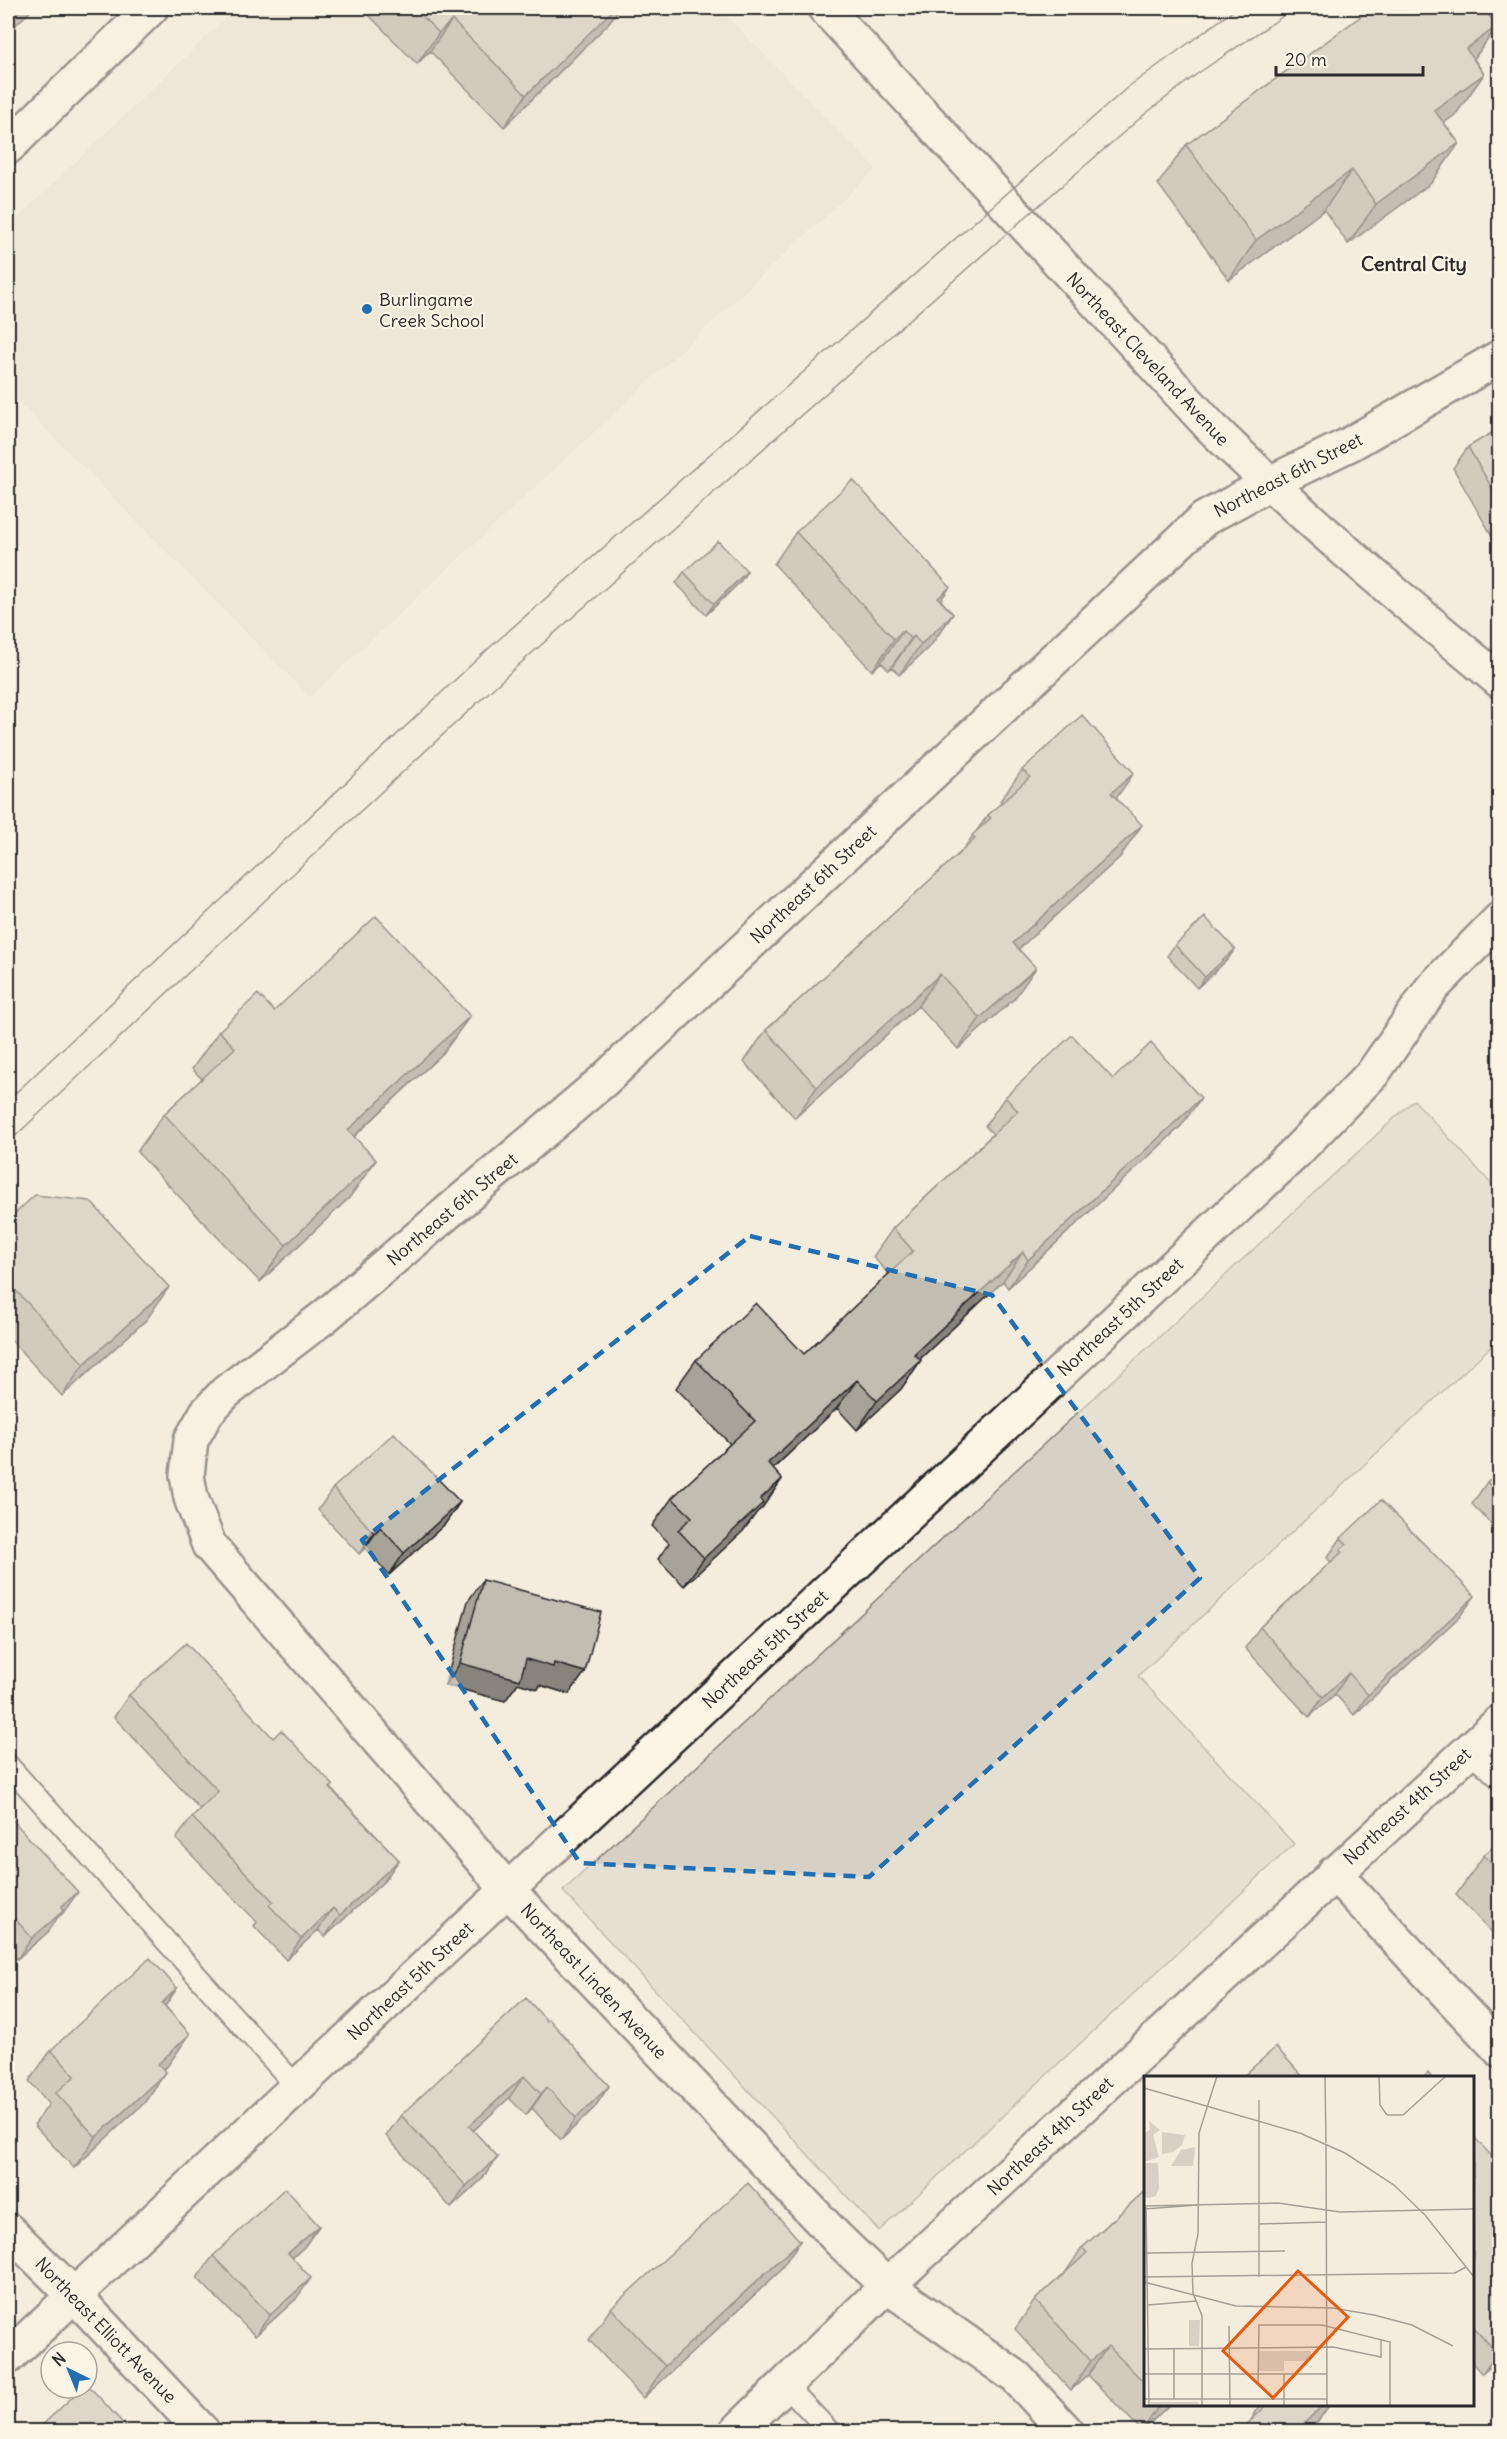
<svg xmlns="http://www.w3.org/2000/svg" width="1507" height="2439" font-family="Delius,sans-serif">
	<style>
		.built { fill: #e5dfd0 }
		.green { fill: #d6d1c4; stroke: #807e78; stroke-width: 1.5 }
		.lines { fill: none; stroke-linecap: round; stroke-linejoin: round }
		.service-casing { stroke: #2b2b2b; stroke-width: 24 }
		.minor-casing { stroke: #2b2b2b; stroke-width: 38 }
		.tertiary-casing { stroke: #2b2b2b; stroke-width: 38 }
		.secondary-casing { stroke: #2b2b2b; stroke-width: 38 }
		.service { stroke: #fcf5e5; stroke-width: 20 }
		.minor { stroke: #fcf5e5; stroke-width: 33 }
		.tertiary { stroke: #fcf5e5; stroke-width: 33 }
		.secondary { stroke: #fcf5e5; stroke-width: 33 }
		.tram { stroke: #2b2b2b; stroke-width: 1.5 }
		.wall { fill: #a7a398; stroke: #2b2b2b; stroke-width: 1.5 }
		.shaded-wall { fill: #88847c; stroke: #2b2b2b; stroke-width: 1.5 }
		.building { fill: #c2bdb1; stroke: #2b2b2b; stroke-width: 1.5 }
		.marked { fill: none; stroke: #1f6fb2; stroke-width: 4.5; stroke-dasharray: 12 8; stroke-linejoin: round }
		.poi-dot { fill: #1f6fb2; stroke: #fcf5e5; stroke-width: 2 }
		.labels { text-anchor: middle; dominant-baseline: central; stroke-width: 4.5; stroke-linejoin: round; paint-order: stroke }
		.poi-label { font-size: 18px; fill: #2b2b2b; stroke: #fcf5e5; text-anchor: start }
		.street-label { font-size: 18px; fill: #2b2b2b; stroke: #fcf5e5 }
		.neighbourhood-label { font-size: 20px; font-weight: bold; fill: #2b2b2b; stroke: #fcf5e5 }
		.inset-road { fill: none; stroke: #a49f96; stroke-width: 1.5 }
		.view { fill: #e8590c; fill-opacity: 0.15; stroke: #e8590c; stroke-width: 3 }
		.inset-edge { fill: none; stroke: #2b2b2b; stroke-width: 3 }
	</style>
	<rect width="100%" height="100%" fill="#f4edde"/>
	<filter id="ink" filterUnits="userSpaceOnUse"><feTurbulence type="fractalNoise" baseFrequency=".0167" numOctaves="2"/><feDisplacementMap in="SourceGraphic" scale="12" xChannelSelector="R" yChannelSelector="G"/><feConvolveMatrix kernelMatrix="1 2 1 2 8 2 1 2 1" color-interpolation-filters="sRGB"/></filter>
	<g filter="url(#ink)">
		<path class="built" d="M236 8H719L876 169 310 697 8 391V227Z"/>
		<path class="green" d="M1414 1100 1499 1192V1339L1138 1676 1294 1844 879 2231 563 1891Z"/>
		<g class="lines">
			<g class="service-casing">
				<path id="service" d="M1469 1750 1500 1779
					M8 1765 297 2087
					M785 2384 830 2432"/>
			</g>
			<g class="minor-casing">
				<path id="minor" d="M1334 1873 1500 2050
					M8 2230 74 2295 203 2432
					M8 2357 1294 1154 1373 1073 1432 988 1500 919
					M736 2432 887 2286 1500 1722
					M1067 2432 1016 2377 887 2286 838 2239 508 1890 209 1545 191 1498 187 1475 191 1440 207 1412 226 1392 324 1317 603 1081 1204 519 1268 484 1350 444 1500 357"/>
			</g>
			<g class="tertiary-casing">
				<path id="tertiary" d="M8 147 151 8"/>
			</g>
			<g class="secondary-casing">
				<path id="secondary" d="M825 8 1211 427C1302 517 1401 599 1500 681"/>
			</g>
			<use href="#service" class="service"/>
			<use href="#minor" class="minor"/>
			<use href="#tertiary" class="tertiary"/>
			<use href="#secondary" class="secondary"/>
			<path class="tram" d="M8 1100 488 649 1128 87 1237 8
				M8 1143 311 857 514 669 1021 221 1145 114 1197 74 1295 8"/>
		</g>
		<path class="wall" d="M362 8H620L606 26 504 127 430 51 417 64Z
			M1497 26 1474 59 1484 74 1456 114 1444 123 1459 143 1431 183 1348 244 1324 210 1229 280 1158 184 1186 145Z
			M1500 428V550L1453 468 1468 447Z
			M796 532 941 600 953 614 931 645 899 675 892 667 889 670 881 662 872 671 774 564Z
			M747 571 740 582 706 615 676 583 684 572Z
			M1022 770 1116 798 1120 857 1018 949 1014 999 958 1049 918 1006 795 1118 744 1062 766 1030 961 852 988 815 1002 803 1000 801Z
			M1175 945 1235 949 1227 960 1197 988 1167 956Z
			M274 1011 470 1016 443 1053 354 1137 376 1160 349 1198 260 1282 137 1152 164 1114 202 1079 192 1069 219 1031Z
			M1113 1079 1181 1126 1008 1288 1003 1281 920 1359 921 1360 901 1389 857 1430 837 1408 773 1469 782 1479 762 1508 757 1512 743 1531 684 1586 658 1559 669 1543 652 1526 672 1498 730 1444 676 1388 696 1360 804 1354 889 1274 873 1257 893 1228 993 1134 985 1126 1005 1097Z
			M8 1220 147 1319 62 1396 8 1337Z
			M1500 1471V1533L1472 1504 1487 1482Z
			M333 1488 460 1502 445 1524 389 1575 365 1548 359 1554 318 1510Z
			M1341 1538 1460 1616 1354 1715 1335 1694 1309 1717 1245 1648 1260 1627 1331 1562 1327 1558Z
			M483 1580 585 1672 569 1694 540 1685 538 1689 518 1683 505 1701 445 1685 468 1601Z
			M129 1695 273 1738 333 1785 331 1788 399 1860 384 1881 325 1937 318 1930 286 1960 254 1926 257 1922 176 1839 192 1817 200 1809 114 1717Z
			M8 1815 63 1913 57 1918 48 1932 17 1959 8 1949Z
			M1500 1841V1941L1456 1895 1484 1855Z
			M177 1988 165 2006 190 2034 168 2065 164 2070 166 2072 144 2103 74 2168 34 2125 49 2104 29 2081 51 2050Z
			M547 2021 609 2086 594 2108 561 2140 532 2108 526 2115 509 2098 473 2131 498 2157 482 2179 451 2208 386 2136 401 2115Z
			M1473 2136 1500 2358 1482 2374 1473 2364Z
			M1146 2190V2404H1170L1142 2431 1088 2375 1071 2390 1015 2329 1035 2300 1065 2273 1082 2248Z
			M319 2226 304 2247 292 2258 296 2299 255 2336 197 2278 213 2256Z
			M800 2241 778 2273 643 2398 589 2340 611 2308Z
			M1261 2404H1330L1318 2421 1251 2420Z"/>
		<path class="shaded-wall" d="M18 8H34L8 32V17Z
			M614 8H620L606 26 504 127 526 95Z
			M452 20 430 51 417 64 439 33Z
			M1497 26 1469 66 1466 49Z
			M1484 74 1456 114 1407 150 1434 110Z
			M1459 143 1431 183 1348 244 1376 204Z
			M1352 170 1324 210 1229 280 1256 240Z
			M747 571 740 582 706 615 714 604Z
			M950 587 928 618 938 598Z
			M953 614 931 645 899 675 921 644Z
			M903 631 881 662 872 671 894 639Z
			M914 636 892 667 889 670 911 639Z
			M1134 773 1112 804 1111 793Z
			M1142 825 1120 857 991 974 1013 943Z
			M1235 949 1227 960 1197 988 1205 977Z
			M1036 968 1014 999 958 1049 980 1018Z
			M940 974 918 1006 795 1118 817 1087Z
			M470 1016 443 1053 321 1167 348 1130Z
			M1201 1098 1181 1126 1008 1288 1028 1260Z
			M376 1160 349 1198 260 1282 286 1245Z
			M1023 1252 1003 1281 894 1383 914 1354Z
			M169 1287 147 1319 62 1396 84 1364Z
			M921 1360 901 1389 857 1430 877 1401Z
			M857 1380 837 1408 748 1492 768 1463Z
			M782 1479 762 1508 757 1512 743 1531 684 1586 704 1558 760 1499Z
			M460 1502 445 1524 389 1575 404 1553Z
			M380 1527 365 1548 359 1554 374 1533Z
			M1475 1596 1460 1616 1354 1715 1368 1695Z
			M526 1659 554 1663 585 1672 569 1694 540 1685 538 1689 518 1683 505 1701 445 1685 460 1663Z
			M1349 1673 1335 1694 1309 1717 1323 1697Z
			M399 1860 384 1881 325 1937 340 1915Z
			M78 1892 63 1913 57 1918 48 1932 17 1959 32 1938 62 1906Z
			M333 1908 318 1930 286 1960 301 1939Z
			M177 1988 156 2020 162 2003Z
			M190 2034 168 2065 137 2095 158 2064Z
			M166 2072 144 2103 74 2168 96 2137Z
			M524 2076 509 2098 454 2148 469 2126Z
			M609 2086 594 2108 561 2140 576 2118Z
			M547 2087 532 2108 526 2115 541 2094Z
			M498 2157 482 2179 451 2208 466 2186Z
			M319 2226 304 2247 273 2275 288 2253Z
			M800 2241 778 2273 643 2398 665 2366Z
			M311 2278 296 2299 255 2336 270 2315Z
			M1108 2346 1088 2375 1071 2390 1091 2361Z
			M1500 2350V2358L1482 2374 1497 2353Z
			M1160 2404H1170L1142 2431Z
			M1324 2404H1330L1318 2421 1307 2432H1295Z"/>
		<path class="building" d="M8 8H18L8 17Z
			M414 8H615L526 95 452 20 439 33Z
			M1372 8H1483L1497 26 1466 49 1484 74 1434 110 1459 143 1376 204 1352 170 1256 240 1186 145Z
			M1500 428V502L1468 447Z
			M853 480 950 587 938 598 953 614 921 644 914 636 911 639 903 631 894 639 796 532Z
			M718 541 747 571 714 604 684 572Z
			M1082 715 1134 773 1111 793 1142 825 1013 943 1036 968 980 1018 940 974 817 1087 766 1030 975 839 972 835 991 818 988 815 1030 777 1022 770Z
			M376 916 470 1016 348 1130 376 1160 286 1245 164 1114 235 1048 219 1031 258 994 274 1011Z
			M1205 917 1235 949 1205 977 1175 945Z
			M1072 1035 1113 1079 1151 1043 1201 1098 1028 1260 1023 1252 914 1354 921 1360 877 1401 857 1380 768 1463 782 1479 760 1499 763 1503 704 1558 678 1530 692 1517 672 1498 755 1421 696 1360 756 1303 804 1354 913 1251 893 1228 1018 1111 1005 1097Z
			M35 1195 90 1201 169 1287 84 1364 8 1282V1220Z
			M394 1433 460 1502 404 1553 380 1527 374 1533 333 1488Z
			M1500 1471V1495L1487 1482Z
			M1381 1500 1475 1596 1368 1695 1349 1673 1323 1697 1260 1627 1342 1552 1340 1550 1347 1544 1341 1538Z
			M483 1580 601 1612 585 1672 554 1663 553 1667 526 1659 520 1680 460 1663Z
			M186 1643 273 1738 281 1730 333 1785 330 1788 399 1860 340 1915 333 1908 301 1939 269 1905 273 1901 192 1817 218 1791 129 1695Z
			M8 1815 78 1892 62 1906 63 1911 32 1938 8 1911Z
			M1500 1841V1871L1484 1855Z
			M150 1958 177 1988 162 2003 190 2034 158 2064 166 2072 96 2137 56 2093 75 2076 51 2050Z
			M526 1998 547 2021 549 2019 609 2086 576 2118 547 2087 541 2094 524 2076 469 2126 498 2157 466 2186 401 2115Z
			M1276 2047 1304 2078H1241Z
			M1428 2073 1432 2078H1423Z
			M1473 2136 1500 2165V2350L1497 2353 1473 2326V2302L1476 2299 1473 2295Z
			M748 2183 800 2241 665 2366 611 2308Z
			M285 2188 319 2226 288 2253 311 2278 270 2315 213 2256Z
			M1146 2190V2384L1108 2346 1091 2361 1035 2300 1087 2253 1082 2248Z
			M87 2384 131 2432 36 2431 82 2388H87Z
			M1268 2404H1324L1295 2432H1239Z"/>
	</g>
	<path d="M0 0H1507V2439H0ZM750 1236 992 1295 1200 1578 869 1877 580 1863 362 1540Z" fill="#f4edde" fill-opacity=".55" fill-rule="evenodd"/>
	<path class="marked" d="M750 1236 992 1295 1200 1578 869 1877 580 1863 362 1540Z"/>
	<circle class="poi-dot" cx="367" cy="309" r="6"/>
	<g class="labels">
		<g class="poi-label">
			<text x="379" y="299">Burlingame<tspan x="379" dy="21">Creek School</tspan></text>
		</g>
		<g class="street-label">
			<text transform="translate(1148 359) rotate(47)">Northeast Cleveland Avenue</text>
			<text transform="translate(1288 475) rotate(-27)">Northeast 6th Street</text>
			<text transform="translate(813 884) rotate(-43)">Northeast 6th Street</text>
			<text transform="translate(452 1209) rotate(-40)">Northeast 6th Street</text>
			<text transform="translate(1120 1317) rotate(-43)">Northeast 5th Street</text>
			<text transform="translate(765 1649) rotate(-43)">Northeast 5th Street</text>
			<text transform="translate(1407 1806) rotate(-42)">Northeast 4th Street</text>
			<text transform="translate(410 1981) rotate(-43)">Northeast 5th Street</text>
			<text transform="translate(594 1981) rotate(47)">Northeast Linden Avenue</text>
			<text transform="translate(1050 2136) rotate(-43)">Northeast 4th Street</text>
			<text transform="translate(106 2330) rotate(46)">Northeast Elliott Avenue</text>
		</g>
		<g class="neighbourhood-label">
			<text x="1414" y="263">Central City</text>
		</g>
	</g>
	<g transform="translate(1144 2076)">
		<rect width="330" height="330" fill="#f4edde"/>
		<path d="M5 45 16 54 9 59 15 81 0 86V57L6 54ZM18 56 41 59 38 69 29 76 18 78ZM51 71 49 90H27L37 74ZM0 87H14L15 112 12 120 5 122 0 121ZM45 244H56L55 270H45ZM114 275H167V285H140V295H114ZM6 326H54L56 330H8Z" fill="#d6d1c4"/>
		<path class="inset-road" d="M181 0 182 67M235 0 236 29 243 39M0 12 159 58M243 39H259L302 0M158 58 201 77 250 109 281 139 330 201M182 68 183 330M0 130 134 127 196 136 330 133M2 131 5 330M0 133 54 129M115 148 182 146M3 177 141 175M0 201 311 197 322 191M115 201V24M0 206 92 230 189 232 230 239 268 249 309 270M4 229 52 225M85 250 86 330M0 273 189 271 237 281V263M30 273V323M0 298H183M114 309 115 249H178L246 266V330M0 323H183M58 330V240L49 217 48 187 54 158 55 57 73 0M140 330V298"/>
		<path class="view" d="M154 195 204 241 129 322 79 275Z"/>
		<rect width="330" height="330" class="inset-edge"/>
	</g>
	<rect width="1507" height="2439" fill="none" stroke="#fcf5e5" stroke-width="30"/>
	<rect x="15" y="15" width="1477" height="2409" fill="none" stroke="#2b2b2b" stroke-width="2" filter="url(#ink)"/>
	<g transform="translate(69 2370) rotate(317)"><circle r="28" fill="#fcf5e5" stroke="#a8a49b" stroke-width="1.5"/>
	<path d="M0-4.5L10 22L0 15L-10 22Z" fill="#1f6fb2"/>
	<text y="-9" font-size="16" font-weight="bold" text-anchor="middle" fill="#2b2b2b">N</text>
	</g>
	<path d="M1276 66v9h147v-9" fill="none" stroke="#2b2b2b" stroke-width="3"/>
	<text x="1285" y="66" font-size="18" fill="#2b2b2b" stroke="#fcf5e5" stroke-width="4.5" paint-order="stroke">20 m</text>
</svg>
